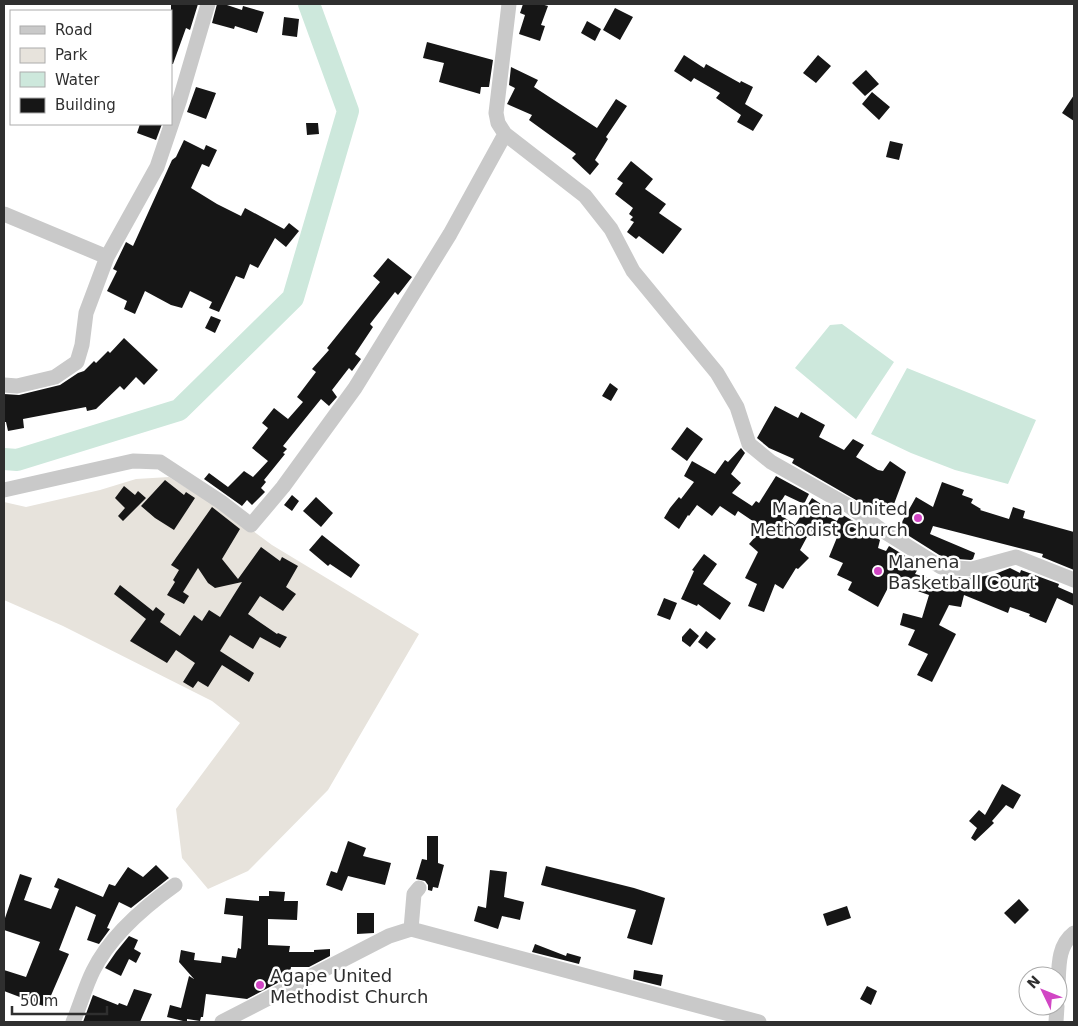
<svg xmlns="http://www.w3.org/2000/svg" width="1078" height="1026" font-family="'DejaVu Sans',sans-serif">
	<style>
		.green { fill: #e7e3dc }
		.water { fill: #cde8dc }
		.lines { fill: none; stroke-linecap: round; stroke-linejoin: round }
		.river { stroke: #cde8dc; stroke-width: 22 }
		.building { fill: #161616 }
		.minor { stroke: #c9c9c9; stroke-width: 15 }
		.poi-dot { fill: #d146c4; stroke: #fff; stroke-width: 2 }
		.labels { text-anchor: middle; dominant-baseline: central; stroke-width: 5; stroke-linejoin: round; paint-order: stroke }
		.poi-label { font-size: 18px; fill: #2f2f2f; stroke: #fff; text-anchor: start }
	</style>
	<rect width="100%" height="100%" fill="#fff"/>
	<path class="green" d="M169 477 237 519 272 545 419 634 328 790 248 871 208 889 182 858 176 809 240 723 212 701 63 626 4 600V502L26 507 100 490 136 479Z"/>
	<path class="water" d="M842 324 894 362 856 419 795 368 830 325Z
		M907 368 1036 420 1008 484 955 470 911 453 871 434Z"/>
	<g class="lines">
		<path class="river" d="M4 459 17 460 179 410 293 298 348 111 309 4"/>
	</g>
	<path class="building" d="M171 4H198L190 30 186 28 173 64H171Z
		M217 4H224L242 10 243 6 264 12 257 33 235 26 234 29 212 23Z
		M523 4H541L548 6 541 25 545 26 540 41 519 34 525 15 520 13Z
		M615 8 633 17 620 40 603 30Z
		M284 17 299 19 297 37 282 35Z
		M587 21 601 29 595 41 581 33Z
		M427 42 493 60 489 87H481L480 94 439 82 444 63 423 58Z
		M684 55 704 68 706 64 740 83 741 81 753 87 745 104 763 115 753 131 737 122 741 115 716 98 720 93 694 78 691 82 674 71Z
		M818 55 831 66 816 83 803 73Z
		M511 67 538 80 534 87 597 128 616 99 627 106 606 137 608 139 595 160 599 164 590 175 572 158 576 154 529 120 532 115 507 104 515 88 509 85Z
		M866 70 879 84 865 96 852 83Z
		M196 87 216 93 206 119 187 112Z
		M872 92 890 107 879 120 862 104Z
		M1074 95V121L1062 113Z
		M306 123H318L319 134 307 135Z
		M140 124H162L156 140 137 133Z
		M184 140 204 150 206 145 217 150 209 167 202 164 191 188 217 204 241 216 245 208 284 229 289 223 299 231 286 247 275 238 258 268 250 264 244 279 236 276 219 312 209 308 212 302 190 291 182 308 171 305 145 291 135 314 124 309 127 301 107 291 117 271 113 269 126 242 133 246 172 160 176 157Z
		M890 141 903 144 899 160 886 157Z
		M631 161 653 179 645 189 666 204 659 213 682 229 663 254 639 236 636 239 627 232 634 222 630 220 633 217 629 214 633 208 615 194 623 183 617 179Z
		M388 258 412 277 398 295 395 292 370 324 373 327 355 354 361 359 352 371 349 368 332 390 337 397 329 406 321 399 283 446 287 449 283 453 285 454 264 480 266 482 261 488 265 492 252 505 247 500 242 506 204 479 209 473 228 487 244 471 253 477 268 461 252 448 268 428 262 423 274 408 288 419 303 402 297 397 316 372 312 369 329 350 327 348 380 282 373 276Z
		M211 316 221 320 215 333 205 328Z
		M124 338 158 370 144 385 136 377 124 390 120 386 96 409 87 411 86 407 23 419 24 428 8 431 6 422H4V394L19 395 60 385 78 373 84 371 94 361 96 363 108 351 110 353Z
		M610 383 618 389 611 401 602 396Z
		M775 406 798 418 801 412 825 425 819 437 844 450 853 439 864 445 856 457 878 470 883 471 890 461 906 472 891 512 874 503 871 508 856 500 792 463 794 459 769 448 757 438Z
		M687 427 703 439 687 461 671 449Z
		M741 448 745 453 731 474 741 483 732 493 752 506 756 501 759 503 776 476 809 494 804 504 785 495 775 511 795 525 812 498 821 504 817 511 837 521 841 514 855 522 854 524 880 540 878 548 886 551 889 546 920 565 915 574 951 585 952 577 974 578 995 574 1010 568 1020 573 1021 570 1059 584 1058 587 1074 594V606L1057 598 1046 623 1029 616 1030 614 1010 607 1008 613 964 595 961 607 949 605 939 625 956 634 932 682 917 675 928 654 908 645 915 630 900 625 903 613 922 618 929 595 903 586 902 588 891 582 878 607 848 590 852 582 837 575 843 563 829 557 838 535 817 525 807 537 800 550 809 558 798 569 796 568 783 589 775 584 764 612 748 606 757 584 745 578 758 552 749 544 763 528 738 511 735 516 720 506 712 516 697 505 689 516 688 515 679 529 664 518 670 508 679 497 681 499 694 482 684 476 692 461 715 474 725 460 728 462Z
		M165 480 184 495 186 492 195 498 174 530 155 518 141 506Z
		M942 482 964 490 962 495 973 499 971 503 981 509 980 510 1009 519 1013 507 1025 511 1023 518 1074 532V570L1042 557 1043 554 933 526 930 534 975 553 973 559 971 560 944 558 898 529 916 497 933 507Z
		M124 486 135 495 138 491 146 498 123 521 118 516 125 508 115 498Z
		M292 495 299 501 292 511 284 505Z
		M316 497 333 513 321 527 303 511Z
		M212 507 240 529 222 559 238 579 261 547 280 561 282 557 298 566 286 587 296 594 283 611 260 596 248 614 277 634 278 633 287 637 280 648 260 637 253 649 230 635 220 651 254 673 249 682 222 665 208 687 198 681 193 688 183 682 195 663 176 650 167 663 130 641 146 619 114 594 120 585 153 611 156 607 165 614 160 622 180 636 194 615 202 621 209 610 220 617 242 582 215 588 208 583 198 568 183 592 189 596 184 604 167 595 175 582 173 580 179 570 171 565Z
		M322 535 360 565 351 578 330 564 328 566 309 550Z
		M704 554 717 564 703 584 731 603 720 620 698 604 697 606 681 599 694 571 692 570Z
		M664 598 677 603 670 620 657 615Z
		M690 628 699 636 690 647 682 641V637Z
		M706 631 716 639 707 649 698 642Z
		M1002 784 1021 795 1013 809 1006 805 992 821 994 823 975 841 971 838 977 828 969 821 979 810 985 815Z
		M427 836H438V863L444 865 438 888 433 887 432 891 428 890V885L425 881 416 879 422 859 427 860Z
		M348 841 366 848 363 856 391 863 385 885 348 876 342 891 326 885 331 871 337 873Z
		M156 865 169 878 131 908 119 902 107 928 110 929 99 944 87 940 96 915 76 906 59 950 69 954 46 1007 4 991V970L26 977 40 942 4 930V921L20 874 32 878 24 900 51 909 59 889 54 887 58 878 103 897 109 884 115 886 128 867 143 877Z
		M546 866 634 888 665 898 652 945 627 938 636 910 541 885Z
		M490 870 507 872 504 897 524 902 520 920 502 916 498 929 474 921 478 906 486 908Z
		M269 891 285 892 284 901H298L297 920 268 919V945L290 946 289 952H314V950L330 949V956L309 967H291L290 973H285V979L247 999 206 994 203 1017H201L200 1021 187 1019V1022L167 1017 170 1005 181 1008 189 976 194 979 179 962 181 950 195 953 194 960 221 963 222 956 236 958 238 948 241 949 243 916 224 914 226 898 259 901V896H269Z
		M1019 899 1029 910 1015 924 1004 913Z
		M847 906 851 918 827 926 823 914Z
		M357 913H374V933L357 934Z
		M129 936 138 940 134 949 141 953 136 963 129 959 121 976 105 968 116 952Z
		M535 944 566 956 567 953 581 957 579 964 532 952Z
		M634 970 663 975 661 986 633 979Z
		M867 986 877 991 871 1005 860 999Z
		M134 989 152 994 140 1022H83L93 995 118 1005 119 1003 127 1006Z"/>
	<g class="lines">
		<path class="minor" d="M509 4 496 113 498 123 505 134 585 196 611 229 633 271 717 373 737 407 749 444 771 462 849 506 880 529 941 567 972 569 1016 557 1074 580
			M4 214 107 257
			M4 385 17 386 55 377 77 362 82 345 86 313 107 257 157 167 180 99 208 4
			M4 490 133 461 160 462 221 502 251 525 283 487 355 388 450 234 505 134
			M411 929 414 894 419 888
			M1058 988C1059 968 1057 946 1074 933
			M73 1022C80 1006 85 987 93 971 110 936 144 907 175 885
			M222 1022 389 936 411 929 759 1022
			M1056 1022 1057 1006"/>
	</g>
	<g class="poi-dot">
		<circle cx="918" cy="518" r="5"/>
		<circle cx="878" cy="571" r="5"/>
		<circle cx="260" cy="985" r="5"/>
	</g>
	<g class="labels">
		<g class="poi-label">
			<text x="908" y="508" text-anchor="end">Manena United<tspan x="908" dy="21">Methodist Church</tspan></text>
			<text x="888" y="561">Manena<tspan x="888" dy="21">Basketball Court</tspan></text>
			<text x="270" y="975">Agape United<tspan x="270" dy="21">Methodist Church</tspan></text>
		</g>
	</g>
	<rect width="1078" height="1026" fill="none" stroke="#2f2f2f" stroke-width="10"/>
	<rect x="10" y="10" width="162" height="115" fill="#ffffff" stroke="#acacac"/>
	<rect x="20" y="26" width="25" height="8" fill="#c9c9c9" stroke="#acacac"/>
	<text x="55" y="35" font-size="15" fill="#2f2f2f">Road</text>
	<rect x="20" y="48" width="25" height="15" fill="#e7e3dc" stroke="#acacac"/>
	<text x="55" y="60" font-size="15" fill="#2f2f2f">Park</text>
	<rect x="20" y="72" width="25" height="15" fill="#cde8dc" stroke="#acacac"/>
	<text x="55" y="85" font-size="15" fill="#2f2f2f">Water</text>
	<rect x="20" y="98" width="25" height="15" fill="#161616" stroke="#acacac"/>
	<text x="55" y="110" font-size="15" fill="#2f2f2f">Building</text>
	<g transform="translate(1043 991) rotate(313)"><circle r="24" fill="#ffffff" stroke="#acacac"/>
	<path d="M0-4L9 19L0 12L-9 19Z" fill="#d146c4"/>
	<text y="-8" font-size="14" font-weight="bold" text-anchor="middle" fill="#2f2f2f">N</text>
	</g>
	<path d="M12 1006v8h95v-8" fill="none" stroke="#2f2f2f" stroke-width="2.5"/>
	<text x="20" y="1006" font-size="15" fill="#2f2f2f" stroke="#ffffff" stroke-width="4" paint-order="stroke">50 m</text>
</svg>
